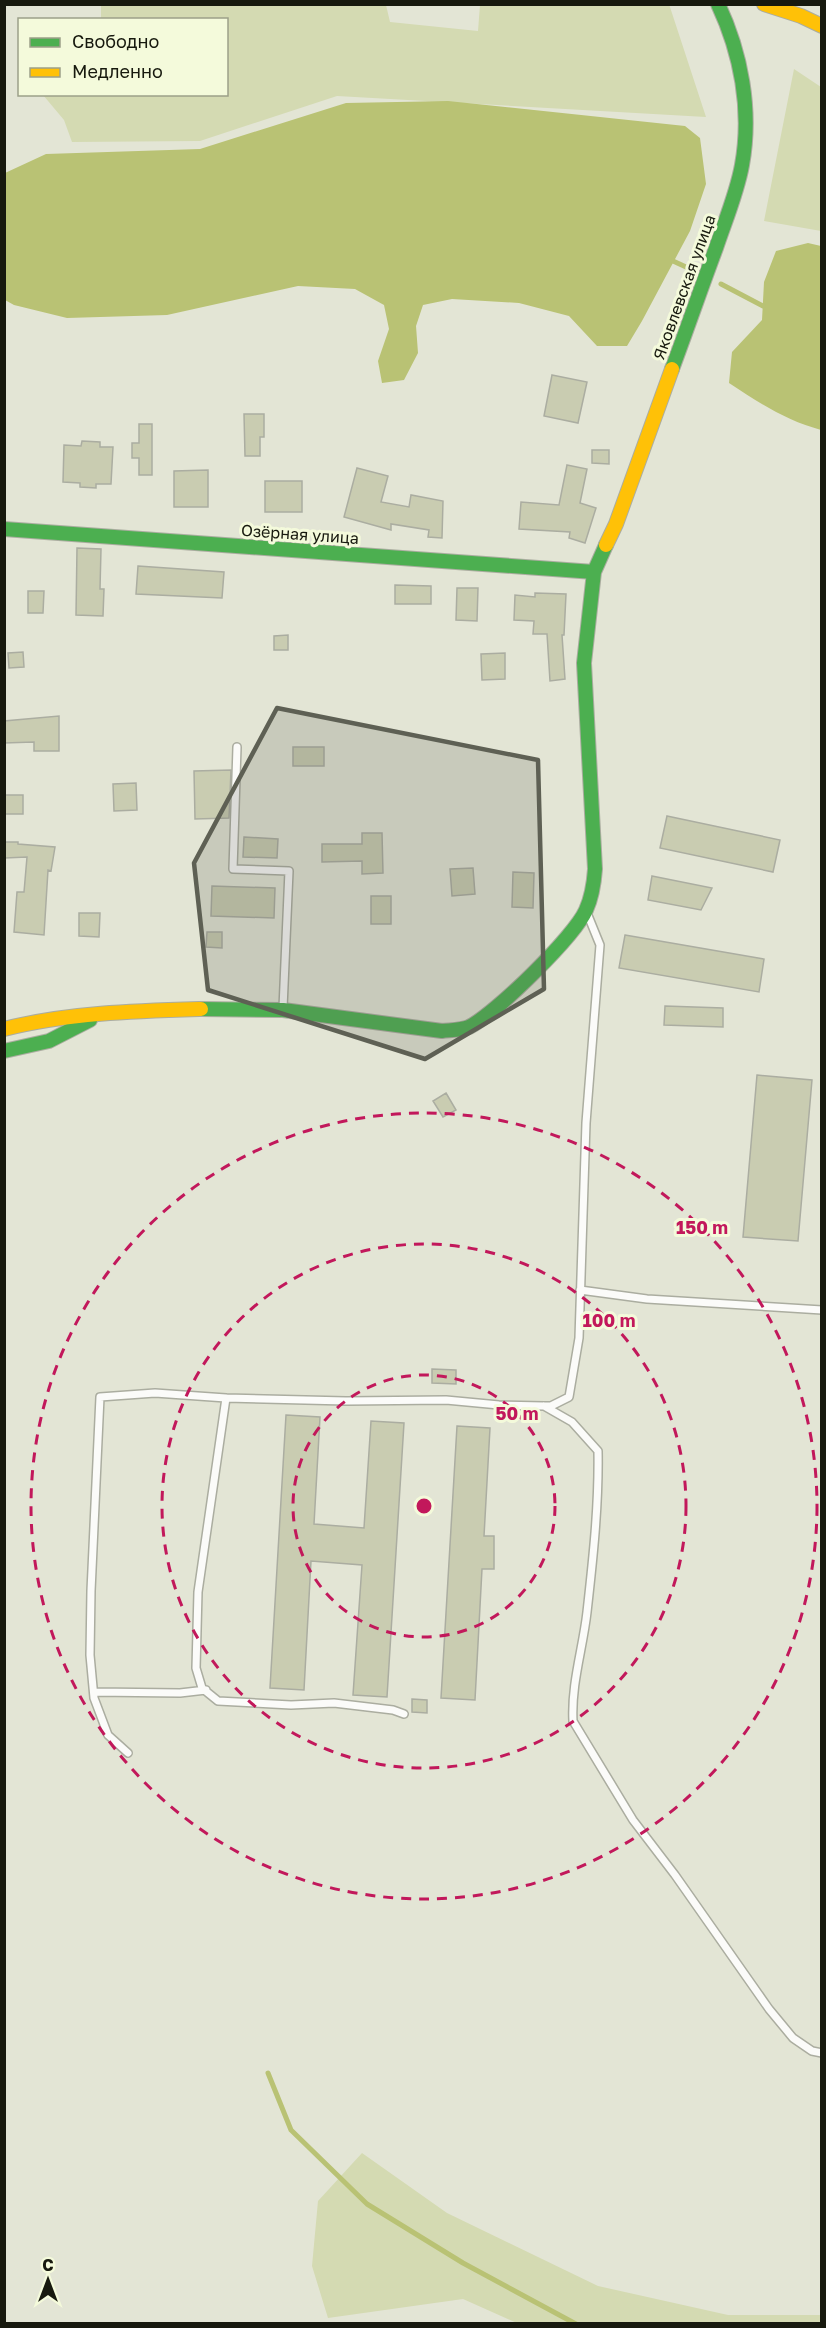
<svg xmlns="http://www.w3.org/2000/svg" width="826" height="2328" font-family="'Golos Text',sans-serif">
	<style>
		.green { fill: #d4dab2 }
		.water { fill: #b9c274 }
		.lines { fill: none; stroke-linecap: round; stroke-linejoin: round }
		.stream { stroke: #b9c274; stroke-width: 5 }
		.building { fill: #c9ccb1; stroke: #abada1; stroke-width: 1.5 }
		.lane-casing { stroke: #abada0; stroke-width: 10 }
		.fast-casing { stroke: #abada0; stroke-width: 16 }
		.slow-casing { stroke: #abada0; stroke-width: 16 }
		.lane { stroke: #fbfbf9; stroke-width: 7 }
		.fast { stroke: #4caf50; stroke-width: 14 }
		.slow { stroke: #ffc107; stroke-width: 14 }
		.marked { fill: #5e6054; fill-opacity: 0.2; stroke: #5e6054; stroke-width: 4.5; stroke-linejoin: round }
		.ring { fill: none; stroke: #c2185b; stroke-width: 3; stroke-dasharray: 10 8 }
		.labels { text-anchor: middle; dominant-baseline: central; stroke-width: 6; stroke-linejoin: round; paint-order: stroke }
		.street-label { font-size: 16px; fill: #17190e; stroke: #f4fadb }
		.centre { fill: #c2185b; stroke: #f4fadb; stroke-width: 3 }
		.ring-label { font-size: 18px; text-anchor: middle; font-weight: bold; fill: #c2185b; stroke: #f4fadb; stroke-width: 6; stroke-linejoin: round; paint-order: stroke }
	</style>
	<rect width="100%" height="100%" fill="#e3e5d5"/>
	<path class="green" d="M669 4 706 117 337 96 200 141 72 142 64 120 43 95 226 94V20L101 19V5H386L390 22 478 31 480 5Z
		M794 69 821 87V231L764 221Z
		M362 2153 447 2213 598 2286 728 2315H821V2323H517L463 2299 328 2318 312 2266 318 2201Z"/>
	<path class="water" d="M448 101 685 126 700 138 706 184 690 231 642 321 627 346H597L569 316 519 303 452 299 423 305 416 326 418 353 404 380 382 383 378 361 389 329 384 305 355 289 298 286 167 315 67 318 14 305 5 300V173L46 154 200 149 346 103Z
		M808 243 821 246V430C787 421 759 403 729 383L732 352 762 320 764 282 776 251Z"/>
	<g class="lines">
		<path class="stream" d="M673 261 686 267
			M721 284 763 306
			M268 2073 291 2130 367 2204 463 2263 576 2324"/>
	</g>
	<path class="building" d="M552 375 587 382 578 423 544 416Z
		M244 414H264V437H260V456H245Z
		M139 424H152V475H139V458H132V443H139Z
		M82 441 100 442V447H113L111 484H96V488L80 487V483L63 482 64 445 81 446Z
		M592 450H609V464L592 463Z
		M567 465 587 469 580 503 596 508 585 543 569 538 570 532 519 529 521 502 559 505Z
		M357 468 388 476 381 502 409 507 411 495 443 501 442 538 428 537 429 530 391 524V530L344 517Z
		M208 470V507H174V471Z
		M265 481H302V512H265Z
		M77 548 101 549 100 589H104L103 616 76 615Z
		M138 566 224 572 222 598 136 594Z
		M395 585 431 586V604H395Z
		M457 588H478L477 621 456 620Z
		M28 591H44L43 613H28Z
		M535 593 566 594 564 635H562L565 679 550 681 547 634H533L534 621 514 620 515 595 535 597Z
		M288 635V650H274V636Z
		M23 652 24 667 9 668 8 653Z
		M505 653V679L482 680 481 654Z
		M59 716V751H34V742L4 743V721Z
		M293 747H324V766H293Z
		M231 770 229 818 195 819 194 771Z
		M136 783 137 810 114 811 113 784Z
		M4 795H23V814H4Z
		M667 816 780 840 773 872 660 848Z
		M362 833H382L383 873 362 874V861L322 862V844H362Z
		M244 837 278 839 277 858 243 857Z
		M5 842H18V844L55 847 51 871 48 870 44 935 14 932 17 892H24L27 857 5 858Z
		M473 868 475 894 452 896 450 869Z
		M513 872 534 873 533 908 512 907Z
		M652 876 712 888 701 910 648 900Z
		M212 886 275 888 274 918 211 916Z
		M371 896H391V924H371Z
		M79 913H100L99 937 79 936Z
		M207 932H222V948L206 947Z
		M625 935 764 959 759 992 619 968Z
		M665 1006 723 1008V1027L664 1025Z
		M757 1075 812 1080 798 1241 743 1237Z
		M446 1093 456 1110 443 1117 433 1101Z
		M432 1369 456 1370V1384L432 1383Z
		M286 1415 320 1417 314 1524 364 1528 371 1421 404 1423 387 1697 353 1695 362 1565 311 1561 304 1690 270 1688Z
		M457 1426 490 1428 484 1536H494V1569H482L475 1700 441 1698Z
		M412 1699 427 1700V1713L412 1712Z"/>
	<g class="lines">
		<g class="lane-casing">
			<path id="lane" d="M237 747 233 869 289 871 283 1008
				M580 1290 647 1299 822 1310
				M226 1398 198 1592 196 1668 202 1688 218 1701 291 1705 334 1703 393 1710 404 1714
				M544 1406 572 1422 598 1451C599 1504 593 1559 587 1612 583 1648 571 1684 573 1721L633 1820 675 1875 769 2009 793 2038 812 2051 822 2053
				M94 1692 180 1693 206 1690
				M128 1753 108 1735 94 1698 90 1655 91 1591 100 1397 155 1393 226 1398 346 1401 446 1400 499 1405 544 1406H551L569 1397 579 1338 586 1123 600 945 587 913"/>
		</g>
		<g class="fast-casing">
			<path id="fast" d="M672 369C687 329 701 288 716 248 725 221 737 193 742 165 752 110 741 53 718 4
				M4 529 594 572
				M201 1009 283 1010 442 1031C451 1030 462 1030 469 1027 495 1014 575 936 586 910 592 897 594 883 595 869L584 663 594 572 606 545
				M4 1051 49 1041 90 1020"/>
		</g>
		<g class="slow-casing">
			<path id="slow" d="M764 4 801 16 822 26
				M606 545 616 524 672 369
				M4 1029C67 1013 136 1011 201 1009"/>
		</g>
		<use href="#lane" class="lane"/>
		<use href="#fast" class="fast"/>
		<use href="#slow" class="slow"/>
	</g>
	<path class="marked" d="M277 708 538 760 544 989 425 1059 208 990 194 863Z"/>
	<g class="ring">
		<circle cx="424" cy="1506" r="131"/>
		<circle cx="424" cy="1506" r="262"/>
		<circle cx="424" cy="1506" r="393"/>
	</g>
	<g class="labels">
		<g class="street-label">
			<text transform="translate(684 287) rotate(-70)">Яковлевская улица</text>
			<text transform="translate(300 534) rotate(4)">Озёрная улица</text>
		</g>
	</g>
	<circle cx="424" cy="1506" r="9" class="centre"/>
	<g class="ring-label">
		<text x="702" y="1234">150 m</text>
		<text x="609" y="1327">100 m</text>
		<text x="517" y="1420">50 m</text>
	</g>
	<rect width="826" height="2328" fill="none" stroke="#17190e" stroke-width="12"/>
	<rect x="18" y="18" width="210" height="78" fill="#f4fadb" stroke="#9ca089" stroke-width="1.5"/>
	<rect x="30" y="38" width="30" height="9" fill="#4caf50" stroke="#9ca089" stroke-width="1.5"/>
	<text x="72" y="48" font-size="18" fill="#17190e">Свободно</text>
	<rect x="30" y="68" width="30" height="9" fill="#ffc107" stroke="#9ca089" stroke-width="1.5"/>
	<text x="72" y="78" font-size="18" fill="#17190e">Медленно</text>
	<g transform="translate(48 2280)" stroke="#f4fadb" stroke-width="4.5" paint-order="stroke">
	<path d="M0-4.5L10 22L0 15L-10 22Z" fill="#17190e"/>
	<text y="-9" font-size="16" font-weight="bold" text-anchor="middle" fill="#17190e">С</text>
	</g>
</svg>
